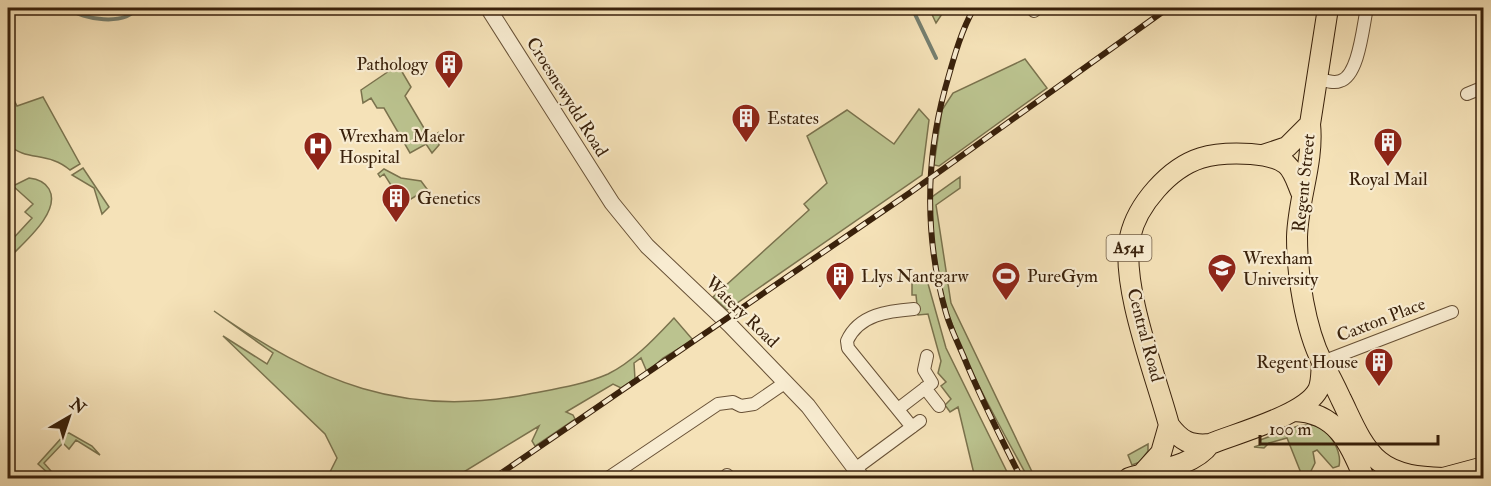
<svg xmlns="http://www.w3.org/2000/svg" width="1491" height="486" font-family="'IM FELL Double Pica',serif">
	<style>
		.green { fill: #bbc38f; stroke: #7a724d; stroke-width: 1.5 }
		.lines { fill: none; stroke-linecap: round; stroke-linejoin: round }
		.stream { stroke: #757f70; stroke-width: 4 }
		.minor-casing { stroke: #685136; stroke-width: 14 }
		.tertiary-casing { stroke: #685136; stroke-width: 17 }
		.primary-casing { stroke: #39210b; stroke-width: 22 }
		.minor { stroke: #f8ecd1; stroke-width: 12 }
		.tertiary { stroke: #f8ecd1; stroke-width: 15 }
		.primary { stroke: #f5e2b8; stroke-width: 20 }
		.rail-casing { stroke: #39210b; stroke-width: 6 }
		.rail { stroke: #f8ecd1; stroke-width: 4; stroke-dasharray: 11; stroke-linecap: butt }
		.labels { text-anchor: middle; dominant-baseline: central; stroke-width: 4.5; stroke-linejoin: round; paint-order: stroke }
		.shield { fill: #f8ecd1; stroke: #725e46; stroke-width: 1.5 }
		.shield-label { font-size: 16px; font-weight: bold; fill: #39210b }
		.poi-label { font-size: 18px; fill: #39210b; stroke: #f8ecd1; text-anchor: start }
		.street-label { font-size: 18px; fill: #39210b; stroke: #f8ecd1 }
	</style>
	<rect width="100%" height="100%" fill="#f5e2b8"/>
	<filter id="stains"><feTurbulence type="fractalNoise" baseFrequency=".00333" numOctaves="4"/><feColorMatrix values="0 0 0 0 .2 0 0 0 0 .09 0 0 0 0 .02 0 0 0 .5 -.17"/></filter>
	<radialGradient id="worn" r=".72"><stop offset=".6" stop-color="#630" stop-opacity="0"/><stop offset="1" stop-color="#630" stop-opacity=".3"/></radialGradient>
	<path class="green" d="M929 8H946L936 23Z
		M1025 59 1047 88 939 166 934 165 942 110 953 93Z
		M398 65 411 87 405 96 431 140 438 133 439 145 432 153 426 144 410 153 384 108H377L371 98 363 103 361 90Z
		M8 88 17 106 43 97 80 164 70 170C48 151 26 162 8 144Z
		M919 109 929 120 922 175 727 310 713 297 809 210 804 204 827 183 807 136 847 110 894 144Z
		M83 168 109 207 102 214 94 188 72 175Z
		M384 169 401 178 421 181 427 189 403 204 384 174 380 177 378 174Z
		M960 177V188L936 205 951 303 1035 478H1028C992 411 950 342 936 267 932 244 932 220 932 197Z
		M29 178C38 179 45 182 49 189 62 212 22 244 8 259V244L32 218 25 212 33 204 13 186Z
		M912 280H927L946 348 1010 478H975L958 407 950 412 945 405 951 399 941 386 946 382 938 373 941 361 928 314 918 315 916 295H912Z
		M214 311C316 382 403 419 529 394 555 389 583 385 608 374 633 362 655 338 674 318L693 340 663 358 647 372 641 358 634 363 635 379 621 388 613 384 566 412 573 415 575 419 535 446 532 441 539 426 454 478H327L337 458 325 434 223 336 267 364 273 353Z
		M1298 426C1304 425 1311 424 1317 426 1331 431 1342 453 1339 466L1333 468 1317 450 1313 452 1315 463 1311 471 1316 478H1303L1287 438 1269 443 1264 448 1254 447 1260 445V440Z
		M69 433 92 446 100 455 76 440 69 449 63 443 44 463 51 471 48 473 38 464 65 434Z
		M1148 444V451L1140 462 1132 465 1128 455Z"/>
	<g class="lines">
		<path class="stream" d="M68 8C83 20 125 26 137 8
			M912 8 936 58"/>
		<g class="minor-casing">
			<path id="minor" d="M1034 11 1038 8
				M1317 78C1324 80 1333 84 1340 81 1359 76 1363 25 1367 8
				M1467 94 1484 87
				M1322 362 1452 312
				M925 388 939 406
				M898 409 932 383 924 370 927 356
				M912 427 848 348 847 341C859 314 889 311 914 309
				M855 469 920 421
				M727 475 730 478
				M608 478 718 404 733 402 741 406 754 404 786 382"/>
		</g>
		<g class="tertiary-casing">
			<path id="tertiary" d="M488 8 612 203 647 246 730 325 808 406 862 478"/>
		</g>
		<g class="primary-casing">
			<path id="primary" d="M1328 8 1310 124C1314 162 1298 199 1297 237 1297 275 1305 328 1322 362 1329 374 1335 386 1341 399 1351 419 1361 446 1379 461 1397 476 1422 477 1444 478
				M1263 155 1287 147 1310 124
				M1294 411C1336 412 1350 443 1364 478
				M1210 444C1190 446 1181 441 1169 425 1156 376 1120 285 1130 237 1137 205 1169 168 1201 158 1217 153 1235 153 1251 154 1263 155 1277 157 1286 164 1294 171 1297 183 1301 192
				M1142 474 1161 453 1169 425
				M1129 478C1155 470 1193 467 1210 444 1237 433 1305 415 1318 390 1322 382 1321 371 1322 362
				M1443 478 1484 467"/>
		</g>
		<use href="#minor" class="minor"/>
		<use href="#tertiary" class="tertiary"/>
		<use href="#primary" class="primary"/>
		<g class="rail-casing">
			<path id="rail" d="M974 8C960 33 953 61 945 89 925 162 925 240 946 313 950 327 957 341 963 355 980 397 1001 438 1021 478
				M494 478 911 192 1168 8"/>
		</g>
		<use href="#rail" class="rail"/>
	</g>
	<defs>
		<g id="building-pin" transform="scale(1.5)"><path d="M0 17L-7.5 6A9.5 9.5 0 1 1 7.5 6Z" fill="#8f2418" stroke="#f8ecd1"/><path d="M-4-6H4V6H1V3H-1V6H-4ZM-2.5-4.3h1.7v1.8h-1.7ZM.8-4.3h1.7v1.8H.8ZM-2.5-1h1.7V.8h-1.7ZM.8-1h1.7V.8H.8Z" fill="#fff"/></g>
		<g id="hospital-pin" transform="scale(1.5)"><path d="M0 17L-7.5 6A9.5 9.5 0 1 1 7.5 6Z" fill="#8f2418" stroke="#f8ecd1"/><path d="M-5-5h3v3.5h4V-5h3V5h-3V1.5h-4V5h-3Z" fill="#fff"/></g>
		<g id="university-pin" transform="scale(1.5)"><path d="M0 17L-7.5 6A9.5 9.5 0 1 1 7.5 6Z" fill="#8f2418" stroke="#f8ecd1"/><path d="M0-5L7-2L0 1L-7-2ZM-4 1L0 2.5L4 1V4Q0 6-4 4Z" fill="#fff"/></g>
		<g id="stadium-pin" transform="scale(1.5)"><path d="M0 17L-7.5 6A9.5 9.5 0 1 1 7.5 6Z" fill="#8f2418" stroke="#f8ecd1"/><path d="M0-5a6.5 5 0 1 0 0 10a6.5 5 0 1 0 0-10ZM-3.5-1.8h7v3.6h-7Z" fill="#fff"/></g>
	</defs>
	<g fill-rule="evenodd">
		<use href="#building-pin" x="449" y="64"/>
		<use href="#building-pin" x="746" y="118"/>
		<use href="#building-pin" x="1388" y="142"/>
		<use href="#hospital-pin" x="318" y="146"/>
		<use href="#building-pin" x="396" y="198"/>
		<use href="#university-pin" x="1222" y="268"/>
		<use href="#building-pin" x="840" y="276"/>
		<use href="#stadium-pin" x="1006" y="276"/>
		<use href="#building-pin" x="1379" y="362"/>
	</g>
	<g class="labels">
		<rect class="shield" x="1106.5" y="235" width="45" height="26" rx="4.5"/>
		<g class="shield-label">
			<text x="1129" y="248">A541</text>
		</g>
		<g class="poi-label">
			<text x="428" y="64" text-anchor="end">Pathology</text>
			<text x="767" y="118">Estates</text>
			<text x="339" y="136">Wrexham Maelor<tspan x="339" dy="21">Hospital</tspan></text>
			<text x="1388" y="179" text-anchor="middle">Royal Mail</text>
			<text x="417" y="198">Genetics</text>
			<text x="1243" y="258">Wrexham<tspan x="1243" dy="21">University</tspan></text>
			<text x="861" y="276">Llys Nantgarw</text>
			<text x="1027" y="276">PureGym</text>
			<text x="1358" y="362" text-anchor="end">Regent House</text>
		</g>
		<g class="street-label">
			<text transform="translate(567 97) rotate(58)">Croesnewydd Road</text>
			<text transform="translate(1304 183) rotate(-84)">Regent Street</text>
			<text transform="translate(742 312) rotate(44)">Watery Road</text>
			<text transform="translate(1381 320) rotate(-21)">Caxton Place</text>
			<text transform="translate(1145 335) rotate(75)">Central Road</text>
		</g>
	</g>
	<rect width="1491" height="486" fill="none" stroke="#f5e2b8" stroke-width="30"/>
	<rect x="9" y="9" width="1473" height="468" fill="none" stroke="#39210b" stroke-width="3"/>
	<rect x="15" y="15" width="1461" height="456" fill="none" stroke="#39210b" stroke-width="1.5"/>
	<g transform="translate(69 417) rotate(39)" stroke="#f8ecd1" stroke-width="4.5" paint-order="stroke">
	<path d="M0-4.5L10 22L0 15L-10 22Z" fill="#39210b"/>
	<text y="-9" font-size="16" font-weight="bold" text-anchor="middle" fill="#39210b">N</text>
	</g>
	<path d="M1260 435v9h178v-9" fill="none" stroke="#39210b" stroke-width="3"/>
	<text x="1269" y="435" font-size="18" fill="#39210b" stroke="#f8ecd1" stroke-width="4.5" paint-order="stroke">100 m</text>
	<rect width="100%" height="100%" filter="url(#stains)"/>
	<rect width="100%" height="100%" fill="url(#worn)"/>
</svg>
